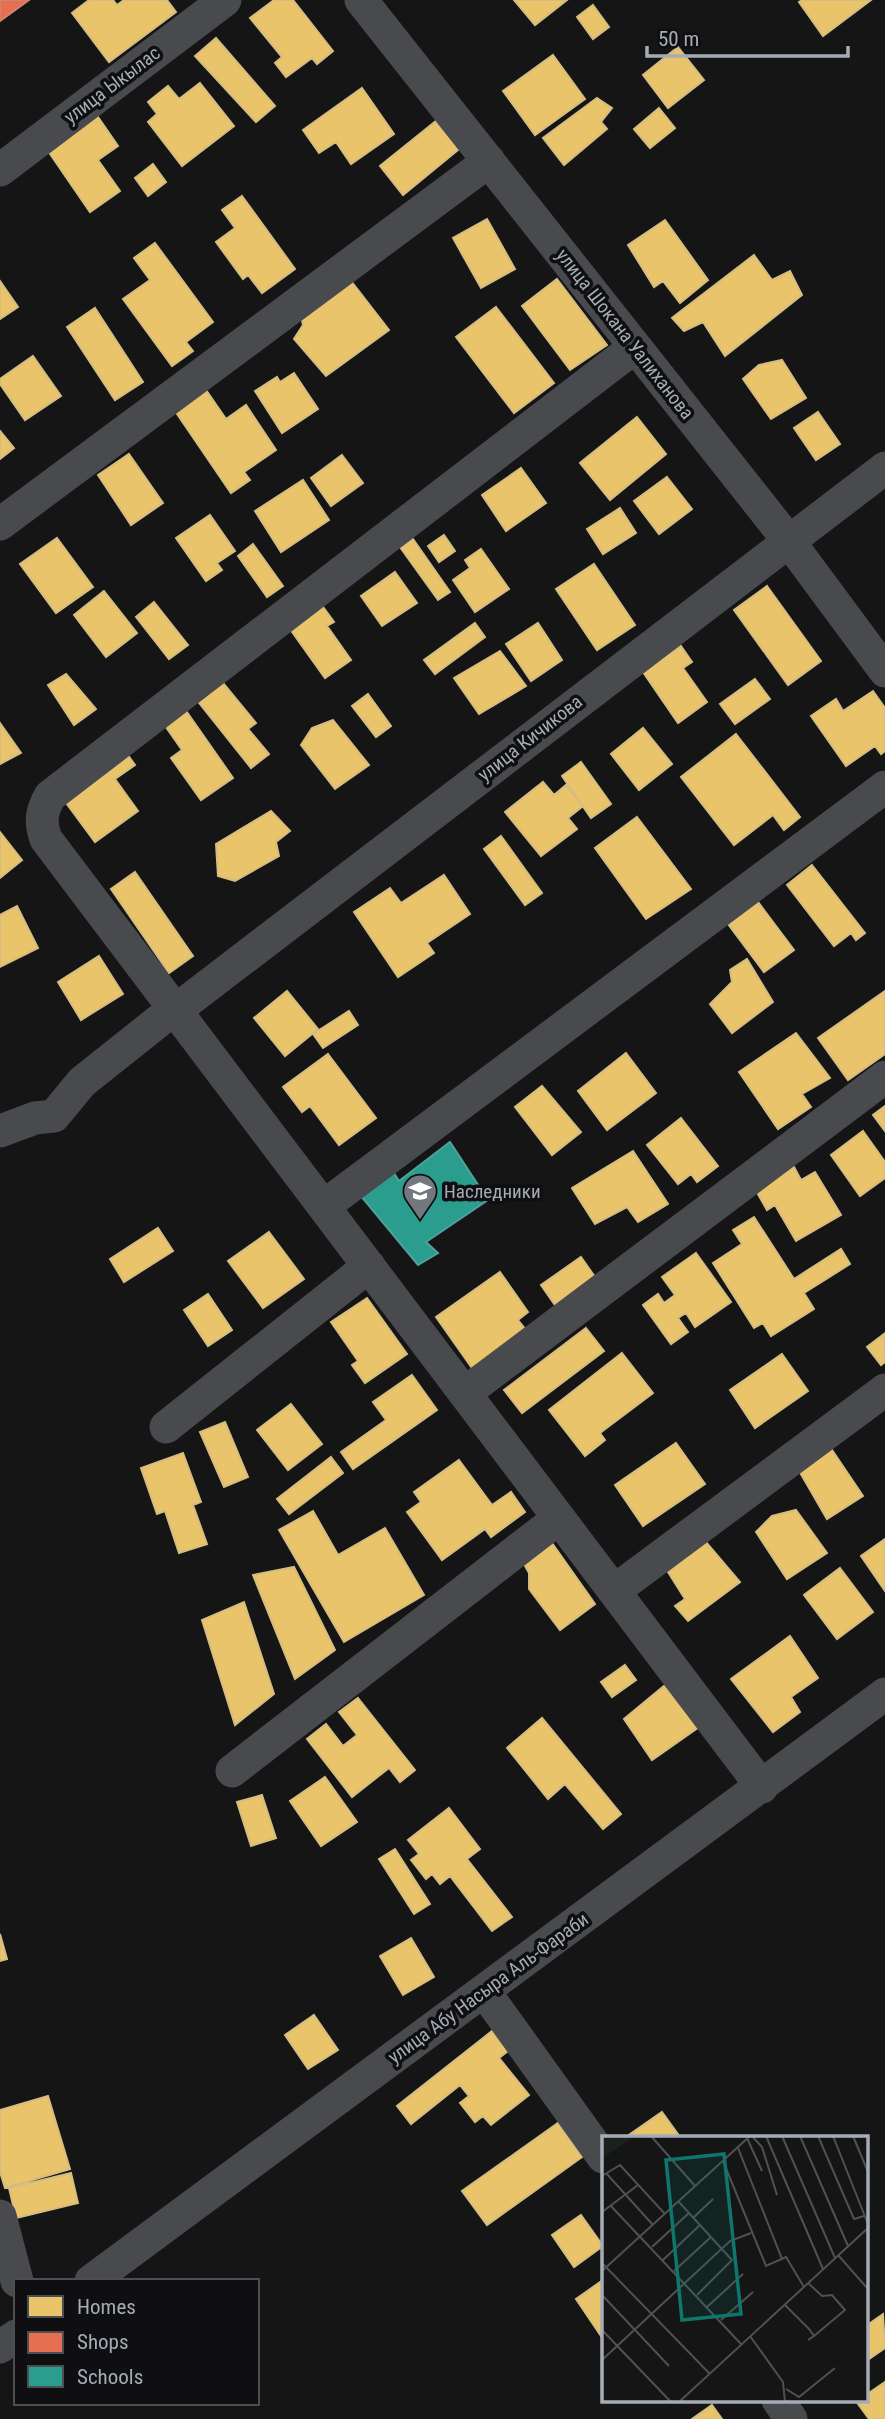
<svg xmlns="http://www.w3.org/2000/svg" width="885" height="2419" font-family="'Roboto Condensed',sans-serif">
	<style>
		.homes { fill: #e9c46a; stroke: #d5bd81; stroke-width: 2 }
		.shops { fill: #e76f51; stroke: #d4816f; stroke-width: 2 }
		.schools { fill: #2a9d8f; stroke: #4fa29b; stroke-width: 2 }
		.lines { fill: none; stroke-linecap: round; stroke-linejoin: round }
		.minor { stroke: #494a4e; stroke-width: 33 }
		.labels { text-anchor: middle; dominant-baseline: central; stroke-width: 7; stroke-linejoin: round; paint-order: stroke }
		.street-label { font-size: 19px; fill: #a6acb6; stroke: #0f0f11 }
		.poi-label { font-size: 19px; fill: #a6acb6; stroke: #0f0f11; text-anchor: start }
		.inset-road { fill: none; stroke: #4f5155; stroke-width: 2 }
		.view { fill: #0f766e; fill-opacity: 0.15; stroke: #0f766e; stroke-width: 3.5 }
		.inset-edge { fill: none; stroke: #a6acb6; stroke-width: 3.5 }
	</style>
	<rect width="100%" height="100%" fill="#151515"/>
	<path class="homes" d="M89 0H113L117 5 124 0H167L176 12 109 62 72 13Z
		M274 0H293L333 51 317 64 312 58 286 77 275 63 282 57 250 18Z
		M514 0H567L535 25Z
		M802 0H871L823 36 799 2Z
		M593 5 609 27 593 39 577 17Z
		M216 38 275 106 256 122 195 56Z
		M678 47 704 80 668 108 643 75Z
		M553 55 585 99 535 135 503 91Z
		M200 83 234 126 182 166 148 122 157 114 148 102 168 86 179 99Z
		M362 88 394 134 351 164 336 142 319 153 303 130Z
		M597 98 612 108 601 122 607 129 564 165 543 138Z
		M659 108 675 128 650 148 634 129Z
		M96 114 118 146 98 160 120 191 90 212 46 148Z
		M436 121 459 149 403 195 380 166Z
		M153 164 166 182 148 196 135 178Z
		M242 196 295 269 262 293 248 275 243 279 216 242 235 228 222 210Z
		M487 219 515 269 481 288 453 238Z
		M665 220 708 280 680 303 663 281 654 287 628 245Z
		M155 243 213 322 186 342 193 351 172 366 123 299 150 280 134 258Z
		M754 255 772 280 790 271 802 295 725 356 703 322 684 331 672 318Z
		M348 277 389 330 326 376 294 339 303 325 300 311Z
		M557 279 607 345 570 370 522 306Z
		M0 281 18 307 0 319Z
		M496 307 554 383 514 413 456 337Z
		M95 308 143 382 115 400 67 327Z
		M33 356 61 396 25 420 0 384V379Z
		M782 360 806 398 771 419 743 379 759 365Z
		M294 373 318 409 282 433 255 391 277 377 280 382Z
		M204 387 226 419 246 405 276 450 244 472 250 480 231 493 173 408Z
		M818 412 840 444 816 460 794 428Z
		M637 417 666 454 610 500 580 463Z
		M0 431 14 448 0 459Z
		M129 454 163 503 131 525 98 475Z
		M342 455 363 483 331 506 311 478Z
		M521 468 546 503 506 531 482 495Z
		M667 477 692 509 659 534 634 501Z
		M303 480 329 520 281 552 255 511Z
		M620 508 636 533 603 554 587 529Z
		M210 515 235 551 217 563 222 570 206 581 176 538Z
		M444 535 455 551 439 562 428 546Z
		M57 538 93 587 56 613 20 564Z
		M413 539 450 592 438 600 400 547Z
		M253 544 283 586 267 597 238 556Z
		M481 549 509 589 475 612 453 580 470 568 465 560Z
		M594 564 635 625 597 650 556 589Z
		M395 572 417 603 382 626 361 596Z
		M767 586 821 661 788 685 734 610Z
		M104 591 137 633 106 657 74 615Z
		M318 600 334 622 327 626 351 660 325 678 285 622Z
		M154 602 188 645 169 659 136 617Z
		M475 623 485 637 435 674 424 660Z
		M538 623 562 660 531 681 506 644Z
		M681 646 692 662 683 668 707 702 678 723 643 672Z
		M500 651 526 686 479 714 454 678Z
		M66 674 96 709 74 725 48 685Z
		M755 679 770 699 735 724 720 704Z
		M223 683 256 723 248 729 269 754 251 768 192 694Z
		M873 691 885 708V751L881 754 875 746 846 766 811 716 836 699 843 711Z
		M368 694 391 726 376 737 352 706Z
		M182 705 233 778 201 800 171 758 182 750 161 720Z
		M333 720 369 765 335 789 301 745 312 728Z
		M0 723 21 753 0 764Z
		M643 728 672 764 639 790 611 754Z
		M736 734 800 817 784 830 773 815 734 845 681 777Z
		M125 751 135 765 115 779 138 811 95 842 61 796Z
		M581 762 611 804 591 818 562 776Z
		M543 782 554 795 566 785 583 806 568 818 577 829 541 856 505 812Z
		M271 811 290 831 276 842 279 856 235 881 218 876 216 844Z
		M637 817 691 889 646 919 595 848Z
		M0 832 22 860 0 878Z
		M501 836 542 893 525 905 484 849Z
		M812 865 865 933 856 940 851 933 834 946 787 885Z
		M135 872 193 956 169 973 111 889Z
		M444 875 470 914 427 943 434 953 398 977 354 912 390 888 401 903Z
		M752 894 794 950 764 972 722 916Z
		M17 906 38 948 0 967V915Z
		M99 956 123 994 81 1020 58 982Z
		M747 959 773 1002 732 1033 710 1004 732 982 730 970Z
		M287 991 318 1029 285 1056 254 1018Z
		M885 991V1054L848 1080 818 1038Z
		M349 1011 358 1025 323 1048 313 1034Z
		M796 1033 830 1078 802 1094 811 1107 778 1129 739 1072Z
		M626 1053 656 1093 607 1130 578 1091Z
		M328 1054 376 1118 339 1145 310 1106 302 1112 283 1087Z
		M542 1086 581 1132 552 1155 515 1107Z
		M885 1106V1131L873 1115Z
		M681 1118 718 1166 697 1182 691 1174 678 1184 647 1145Z
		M863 1131 885 1162V1178L860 1196 831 1155Z
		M633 1151 668 1204 638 1222 627 1207 595 1224 572 1188Z
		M794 1167 801 1180 815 1172 841 1215 796 1241 775 1205 767 1210 755 1189Z
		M754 1217 794 1279 841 1249 850 1264 804 1293 814 1309 771 1336 763 1323 754 1328 713 1263 742 1244 733 1230Z
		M158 1228 173 1251 124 1282 110 1259Z
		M269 1232 304 1279 263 1308 228 1261Z
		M696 1253 731 1302 695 1327 686 1313 678 1318 688 1332 671 1344 643 1305 658 1294 664 1303 675 1295 662 1277Z
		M581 1257 595 1277 555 1305 541 1285Z
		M500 1272 528 1312 518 1320 526 1330 472 1368 436 1317Z
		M208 1294 232 1330 208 1346 184 1310Z
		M367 1298 407 1354 365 1383 352 1365 358 1361 331 1322Z
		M586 1328 604 1351 522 1413 504 1390Z
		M884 1334 885 1362 881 1365 867 1347Z
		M622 1353 653 1393 600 1433 605 1440 585 1456 549 1410Z
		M782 1354 808 1391 755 1428 730 1390Z
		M412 1375 437 1410 353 1469 341 1452 386 1420 373 1402Z
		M291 1404 322 1444 288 1470 257 1430Z
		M225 1422 248 1477 224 1487 200 1432Z
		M676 1443 705 1484 643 1526 615 1485Z
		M828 1444 863 1496 827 1519 798 1469Z
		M183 1453 201 1502 193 1505 207 1544 179 1553 165 1511 157 1514 141 1468Z
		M331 1457 343 1473 289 1514 277 1499Z
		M459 1460 492 1505 511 1492 525 1512 491 1537 485 1529 442 1560 407 1512 421 1502 414 1492Z
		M796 1510 827 1553 787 1579 756 1532 772 1516Z
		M313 1511 338 1555 385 1528 424 1595 344 1642 279 1530Z
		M885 1539V1591L861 1556Z
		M705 1541 740 1582 688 1621 675 1606 685 1599 668 1572Z
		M552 1543 595 1604 560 1630 529 1589V1573L524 1564Z
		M294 1567 335 1650 295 1679 253 1575Z
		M840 1568 873 1612 837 1639 804 1595Z
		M244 1602 274 1694 235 1725 202 1620Z
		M790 1636 818 1678 791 1697 800 1712 773 1732 731 1679Z
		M625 1665 636 1680 612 1697 601 1682Z
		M664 1686 699 1727 652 1760 624 1719Z
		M358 1698 415 1770 400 1782 389 1768 352 1797 307 1739 326 1724 343 1746 357 1735 339 1712Z
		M542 1718 621 1814 603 1829 565 1784 548 1799 507 1748Z
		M325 1777 357 1822 321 1846 290 1801Z
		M262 1795 276 1838 251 1846 237 1802Z
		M449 1808 480 1849 467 1859 512 1917 492 1931 450 1876 440 1884 432 1874 426 1879 411 1860 419 1854 408 1840Z
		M395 1849 430 1904 414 1914 379 1859Z
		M0 1934 7 1959 0 1961Z
		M411 1938 434 1977 403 1995 380 1956Z
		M314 2015 338 2050 308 2069 285 2035Z
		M492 2031 508 2051 499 2058 529 2095 491 2125 483 2116 475 2122 460 2103 469 2096 460 2085 411 2124 397 2106Z
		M48 2096 70 2169 5 2188 0 2172V2110Z
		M662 2112 680 2137H626Z
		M558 2123 582 2157 487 2225 462 2191Z
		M71 2173 78 2203 16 2218 9 2188Z
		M581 2215 603 2246 574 2267 552 2235Z
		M603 2280V2339L576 2299Z
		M883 2314 885 2348 866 2361V2326Z
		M885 2382V2419H869L856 2401 866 2400V2395Z
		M712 2405 722 2419H692Z"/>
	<path class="shops" d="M0 0H29L0 21Z"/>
	<path class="schools" d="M450 1142 488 1200 426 1242 438 1253 418 1265 360 1195 392 1170 399 1181Z"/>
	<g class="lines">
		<path class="minor" d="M361 0 788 540 885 671
			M0 170 225 0
			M635 347 50 796C41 812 40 822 46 839L762 1787
			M0 524 489 161
			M176 1010 885 468
			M0 1131 35 1118 54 1116 82 1082 175 1008
			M324 1206 885 787
			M465 1393 885 1077
			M166 1427 369 1266
			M614 1591 885 1390
			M232 1771 559 1518
			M484 1991 603 2157
			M0 2216 17 2281
			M91 2281 885 1694
			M0 2347 16 2336
			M778 2400 791 2419"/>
	</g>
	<defs>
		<g id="school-pin" transform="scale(1.75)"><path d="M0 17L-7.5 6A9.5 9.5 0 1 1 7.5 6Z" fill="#73777e" stroke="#0f0f11"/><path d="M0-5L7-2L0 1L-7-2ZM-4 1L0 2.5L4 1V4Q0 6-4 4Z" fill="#fff"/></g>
	</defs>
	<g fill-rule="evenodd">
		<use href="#school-pin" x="420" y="1191"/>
	</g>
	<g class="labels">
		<g class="street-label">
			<text transform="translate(112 85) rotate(-37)">улица Ыкылас</text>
			<text transform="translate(625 334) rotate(52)">улица Шокана Уалиханова</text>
			<text transform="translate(530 738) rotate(-38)">улица Кичикова</text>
			<text transform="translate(488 1988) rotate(-36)">улица Абу Насыра Аль-Фараби</text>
		</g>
		<g class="poi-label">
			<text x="444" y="1191">Наследники</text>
		</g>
	</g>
	<g transform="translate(602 2136)">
		<rect width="266" height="266" fill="#151515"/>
		<path d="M0 0H33L0 22Z" fill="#1b221c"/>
		<path class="inset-road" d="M49 0 93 50M150 0 160 11 175 59M164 0 221 133M180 0 233 122M198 0 246 110M216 0 252 83 262 80M231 0 266 88M251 0 266 36M145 2 160 35M136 12 180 123M121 25 164 130 184 121 202 151M4 37 51 89M0 40 18 29 63 78M76 65 130 124 95 159M8 69 139 208M0 76 36 49M91 82 111 63M50 111 87 77M236 119 266 153M61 124 98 89M0 127 108 238M0 135 148 0M72 135 109 101M206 147 220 160 230 159 243 174 212 200M0 159 67 230M183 169 207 193 212 200 206 204M105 171 141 138M119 184 151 156M0 194 69 266M148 200 181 246 183 266M0 224 128 105 149 97M184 253 197 261 233 232M77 266 266 92"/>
		<path class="view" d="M122 18 139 178 80 184 64 24Z"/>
		<rect width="266" height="266" class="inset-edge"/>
	</g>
	<rect x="14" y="2279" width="245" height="126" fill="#0f0f11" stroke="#4b4e53" stroke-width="2"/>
	<rect x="28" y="2296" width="35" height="21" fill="#e9c46a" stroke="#4b4e53" stroke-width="2"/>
	<text x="77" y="2314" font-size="21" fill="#a6acb6">Homes</text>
	<rect x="28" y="2332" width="35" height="21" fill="#e76f51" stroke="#4b4e53" stroke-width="2"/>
	<text x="77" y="2349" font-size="21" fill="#a6acb6">Shops</text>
	<rect x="28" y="2366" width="35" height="21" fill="#2a9d8f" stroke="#4b4e53" stroke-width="2"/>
	<text x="77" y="2384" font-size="21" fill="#a6acb6">Schools</text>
	<path d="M647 46v10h201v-10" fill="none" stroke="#a6acb6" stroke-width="3.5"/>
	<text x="658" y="46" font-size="21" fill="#a6acb6" stroke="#0f0f11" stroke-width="5" paint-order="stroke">50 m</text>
</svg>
